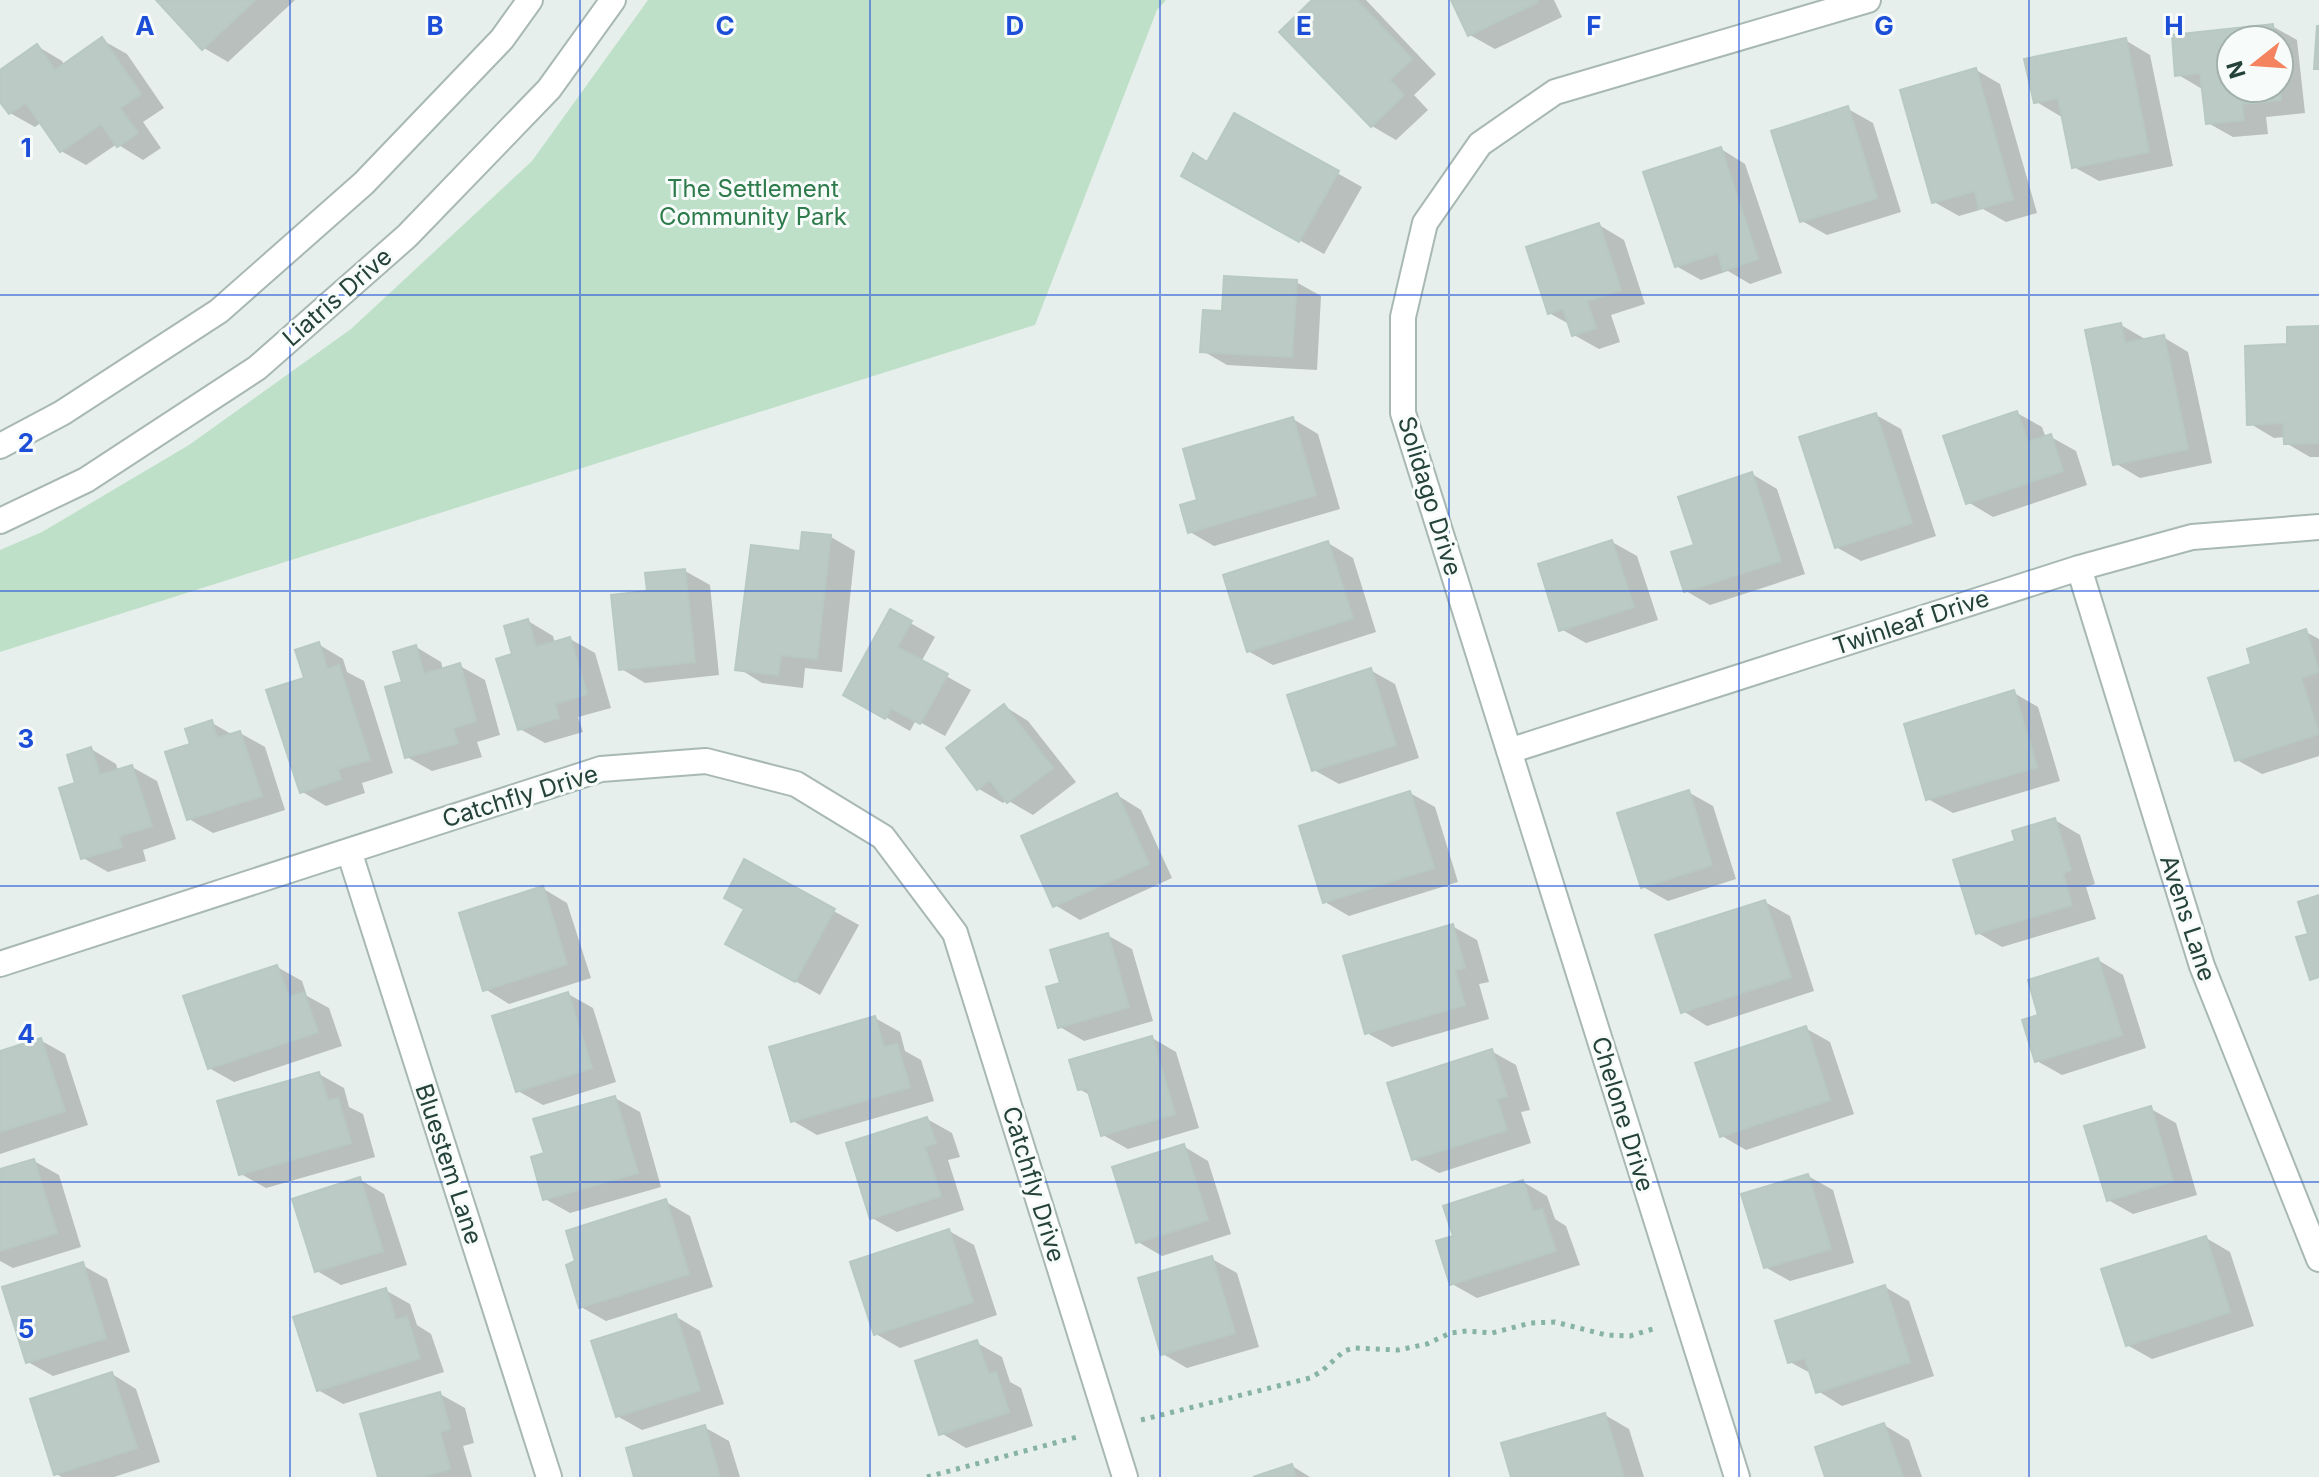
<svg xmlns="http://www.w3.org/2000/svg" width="2319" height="1477" font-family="Inter,sans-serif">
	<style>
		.green { fill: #bfe0c8 }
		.shadow { fill: #0003; fill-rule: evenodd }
		.building { fill: #bbcac4; stroke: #b8c9c2; stroke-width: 2 }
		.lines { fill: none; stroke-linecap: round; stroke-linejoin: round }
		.street-casing { stroke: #a8b8b2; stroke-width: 28 }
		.path { stroke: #86b3a5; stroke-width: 5; stroke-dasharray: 4 6; stroke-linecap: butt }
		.street { stroke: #fff; stroke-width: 24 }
		.grid { fill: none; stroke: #1d4ed8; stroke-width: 2; stroke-opacity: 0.55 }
		.labels { text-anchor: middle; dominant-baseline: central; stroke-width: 6; stroke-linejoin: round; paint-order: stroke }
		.park-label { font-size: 24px; fill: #2d7a4b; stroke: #f7fbf9 }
		.street-label { font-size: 24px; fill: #24423a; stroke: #f7fbf9 }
		.grid-label { font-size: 26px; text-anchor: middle; font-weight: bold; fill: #1d4ed8; stroke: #f7fbf9; stroke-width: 6; stroke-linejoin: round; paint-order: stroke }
	</style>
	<rect width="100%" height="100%" fill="#e6efeb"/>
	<path class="green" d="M648 0H1166L1157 10 1035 325 0 652V550L42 532 189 445 351 329 532 161Z"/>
	<path class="shadow" d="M159 0H295L228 62 204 48Z
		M1314 0H1366L1436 74 1414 95 1428 110 1396 140 1372 126Z
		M1453 0H1554L1562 17 1495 49 1470 35Z
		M2272 26 2297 40 2305 113 2266 117 2268 134 2233 137 2208 123 2202 89 2177 74 2174 37ZM2231 40H2279V88H2231Z
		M102 40 127 54 164 108 143 122 161 148 143 160 117 144 86 165 61 151 42 122 35 127 10 113 0 99V72L37 46 62 61 65 66Z
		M2125 40 2150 55 2173 166 2099 181 2074 167 2064 115 2060 116 2035 101Z
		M1976 70 2000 84 2037 213 2006 222 1983 209 1959 216 1934 202Z
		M1848 109 1873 123 1901 212 1827 235 1802 221Z
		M1235 116 1362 187 1324 254 1183 175 1208 164Z
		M1721 149 1745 164 1782 273 1750 284 1728 271 1701 280 1676 266Z
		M1599 225 1624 240 1645 304 1611 315 1620 342 1599 349 1574 335 1571 325 1549 313Z
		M1296 282 1321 296 1317 370 1227 365 1203 351 1224 313Z
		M2121 325 2145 339 2163 337 2188 352 2212 463 2140 478 2115 463Z
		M2319 328V457H2310L2286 443 2285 437 2274 438 2249 423 2289 346Z
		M2017 413 2042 427 2046 438 2051 437 2076 451 2087 485 1993 517 1968 502Z
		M1876 415 1901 429 1936 536 1861 561 1836 547Z
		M1293 419 1318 434 1340 509 1214 546 1190 532 1200 501Z
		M1752 474 1777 489 1805 574 1710 605 1686 591 1696 546Z
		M831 537 855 551 842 672 805 668 803 688 762 683 738 668 802 553Z
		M1612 542 1637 556 1658 620 1586 643 1561 629Z
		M1328 543 1353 558 1376 632 1273 665 1248 651Z
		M685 571 710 585 719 675 645 683 620 668 650 593Z
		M891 612 935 637 921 662 971 690 945 736 916 720 910 731 845 694Z
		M528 621 553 636 555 644 570 639 595 653 611 708 578 717 583 732 545 743 520 729 515 656Z
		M2306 632 2319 639V756L2262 774 2237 760 2254 665Z
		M318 644 343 659 347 672 364 681 393 773 362 783 365 793 326 806 301 791 306 679Z
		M416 647 441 662 443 670 460 666 485 680 500 735 477 742 482 757 432 771 407 757 404 683Z
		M1370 670 1395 684 1419 758 1339 784 1314 770Z
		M2014 693 2038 707 2060 781 1953 813 1928 799Z
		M1004 706 1028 721 1076 782 1033 815 1007 800 1003 803 979 789Z
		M212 723 233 735 240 733 265 747 285 810 213 833 189 819 192 745Z
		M91 749 116 764 118 771 132 767 157 781 176 839 143 850 146 861 108 872 83 858 78 784Z
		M1688 792 1713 806 1736 879 1668 901 1643 887Z
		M1410 793 1435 807 1458 882 1349 916 1325 902Z
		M1117 795 1141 810 1172 878 1080 920 1055 905Z
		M2055 820 2080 835 2095 884 2086 887 2096 919 2002 947 1978 933 2018 843Z
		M745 862 859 925 820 995 752 957 746 908Z
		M542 888 567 903 591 978 509 1004 485 989Z
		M1765 902 1790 916 1814 991 1707 1026 1683 1011Z
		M1452 926 1477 940 1489 982 1479 984 1489 1019 1392 1047 1367 1033Z
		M1107 935 1132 949 1153 1021 1084 1041 1060 1027 1063 984Z
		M2098 960 2123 975 2146 1048 2062 1075 2037 1061Z
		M277 967 302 981 307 996 329 1008 342 1046 234 1082 209 1068Z
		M568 994 593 1008 616 1082 543 1105 518 1091Z
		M875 1018 900 1032 905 1051 921 1060 934 1101 817 1135 793 1121Z
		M1805 1028 1830 1042 1854 1114 1746 1150 1722 1136Z
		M1152 1038 1176 1052 1199 1128 1128 1149 1103 1135 1092 1096 1079 1089Z
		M40 1040 65 1054 88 1125 0 1154V1053Z
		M1491 1051 1516 1065 1530 1110 1521 1112 1531 1143 1439 1173 1414 1159Z
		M319 1074 344 1088 349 1107 363 1114 375 1157 266 1188 241 1174Z
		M615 1098 640 1112 661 1187 570 1213 545 1199 546 1155Z
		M2151 1109 2176 1123 2197 1195 2133 1214 2108 1200Z
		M927 1119 952 1133 960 1157 948 1160 964 1210 897 1232 872 1218Z
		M1183 1146 1208 1161 1231 1234 1162 1256 1138 1242Z
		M34 1161 59 1175 81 1247 13 1268 0 1261V1171Z
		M1808 1176 1833 1190 1854 1263 1790 1281 1765 1267Z
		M359 1179 384 1194 407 1265 341 1285 317 1271Z
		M1523 1182 1547 1196 1555 1219 1566 1226 1580 1265 1477 1298 1452 1284 1455 1237Z
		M666 1202 690 1216 713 1287 606 1321 581 1307Z
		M949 1231 974 1245 997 1315 900 1348 876 1334Z
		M2206 1238 2230 1252 2254 1326 2152 1359 2127 1345Z
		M1212 1259 1237 1273 1259 1347 1187 1368 1163 1354Z
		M82 1265 107 1279 130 1352 53 1376 28 1362Z
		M1885 1287 1909 1301 1934 1376 1842 1406 1818 1391 1812 1374 1790 1362Z
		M385 1290 410 1304 417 1325 431 1334 444 1372 343 1404 318 1390Z
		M675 1316 700 1331 724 1404 642 1430 617 1416Z
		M977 1343 1002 1357 1010 1382 1021 1388 1033 1426 966 1448 941 1433Z
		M112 1374 136 1389 160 1462 114 1477H62L56 1474Z
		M440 1394 465 1408 474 1443 463 1446 472 1477H380Z
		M1605 1415 1629 1429 1644 1477H1513Z
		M1884 1425 1909 1440 1922 1477H1827Z
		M704 1427 729 1441 740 1477H636Z
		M1292 1466 1310 1477H1260Z"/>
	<path class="building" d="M156 0H255L202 50Z
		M1312 0H1357L1412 59 1390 80 1404 95 1371 127 1279 32Z
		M1451 0H1537L1538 2 1468 36Z
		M2273 24 2274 40H2231V88H2279V83L2281 100 2242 104 2244 120 2206 124 2200 73 2175 76 2172 35Z
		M2317 26H2319V69H2314Z
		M102 37 141 94 120 108 138 133 117 147 101 124 60 152 26 103 9 114 0 102V70L37 44 55 70Z
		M2126 38 2149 152 2072 168 2058 98 2034 103 2024 59Z
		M1976 68 2013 199 1979 209 1975 191 1932 203 1900 90Z
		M1848 106 1877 198 1800 222 1771 131Z
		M1234 113 1339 171 1299 242 1181 176 1193 153 1207 162Z
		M1721 147 1758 259 1723 271 1718 253 1675 267 1643 172Z
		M1599 223 1621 290 1587 301 1596 328 1572 336 1563 309 1548 314 1526 247Z
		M1224 276 1297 280 1292 357 1200 352 1203 310 1222 311Z
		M2121 323 2125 343 2164 335 2188 449 2113 465 2085 330Z
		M2319 326V443L2284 444 2283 423 2247 425 2245 346 2287 344V327Z
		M2017 411 2028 442 2051 434 2063 471 1966 504 1943 436Z
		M1876 413 1912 523 1835 548 1799 437Z
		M1293 417 1316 495 1188 533 1180 505 1197 500 1183 449Z
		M1752 472 1781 561 1684 592 1671 552 1694 545 1678 497Z
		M802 532 831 535 817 659 781 655 778 675 735 670 751 545 800 551Z
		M1612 540 1634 607 1559 631 1538 564Z
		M1328 541 1353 618 1247 652 1223 575Z
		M685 569 695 662 619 670 611 595 647 591 645 573Z
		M890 609 912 621 897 647 948 674 920 724 891 708 885 719 843 695Z
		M528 619 536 647 570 637 587 694 555 704 559 718 518 730 496 659 512 654 504 626Z
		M2306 629 2319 672 2301 678 2319 734 2235 761 2208 678 2251 664 2247 649Z
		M319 642 327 669 339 665 370 760 338 769 341 779 300 793 266 690 304 678 295 650Z
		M416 645 424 674 460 663 476 721 453 728 458 743 405 758 385 687 402 682 393 652Z
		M1371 668 1396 745 1312 771 1287 695Z
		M2014 690 2037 767 1926 800 1904 724Z
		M1004 704 1053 768 1007 803 990 780 977 790 946 748Z
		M212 720 217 738 240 731 262 796 187 820 165 752 190 744 185 729Z
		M91 747 100 775 132 765 152 826 119 836 122 847 81 859 59 788 75 783 67 755Z
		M1689 790 1712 865 1641 888 1617 813Z
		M1410 791 1434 868 1323 903 1299 826Z
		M1117 793 1149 864 1053 907 1021 836Z
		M2055 818 2071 870 2063 873 2072 905 1976 934 1953 860 2015 841 2012 831Z
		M744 859 835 909 795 982 725 944 744 909 724 898Z
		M543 886 567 964 483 991 459 913Z
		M2319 895V977L2310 980 2296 937 2308 934 2298 902Z
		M1765 900 1791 977 1681 1013 1655 935Z
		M1453 924 1465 968 1455 970 1465 1005 1365 1034 1343 956Z
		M1108 933 1129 1007 1058 1028 1046 987 1060 983 1050 950Z
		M2098 958 2122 1035 2035 1062 2022 1020 2038 1015 2028 980Z
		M277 965 289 997 304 992 318 1032 208 1069 183 996Z
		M568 992 592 1068 516 1092 492 1016Z
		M875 1016 884 1047 897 1044 910 1087 791 1122 769 1047Z
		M1806 1026 1830 1100 1720 1137 1695 1063Z
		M1152 1036 1175 1114 1101 1136 1087 1088 1078 1090 1069 1060Z
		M41 1038 65 1111 0 1132V1051Z
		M1492 1049 1507 1096 1497 1099 1507 1130 1412 1160 1387 1083Z
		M319 1072 328 1101 338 1098 351 1143 239 1175 217 1101Z
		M615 1096 638 1173 543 1200 531 1157 544 1153 533 1119Z
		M2151 1106 2173 1181 2107 1201 2084 1126Z
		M927 1117 936 1143 925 1147 941 1196 870 1219 846 1143Z
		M1184 1144 1208 1220 1136 1243 1112 1167Z
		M34 1159 57 1233 0 1251V1169Z
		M1808 1174 1831 1249 1764 1268 1741 1194Z
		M360 1177 383 1251 315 1272 292 1199Z
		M1523 1180 1533 1212 1542 1209 1556 1251 1450 1285 1436 1241 1453 1236 1443 1206Z
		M666 1199 689 1274 579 1308 566 1265 575 1261 566 1231Z
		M949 1229 973 1302 874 1335 850 1262Z
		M2206 1236 2230 1312 2126 1346 2101 1269Z
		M1212 1256 1235 1333 1161 1355 1138 1278Z
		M83 1262 106 1338 26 1363 2 1287Z
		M1885 1285 1910 1362 1816 1393 1805 1358 1788 1363 1775 1321Z
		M386 1288 396 1320 407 1317 420 1358 317 1391 293 1317Z
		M676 1314 700 1390 616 1417 591 1341Z
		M977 1340 989 1374 996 1372 1009 1412 939 1435 915 1361Z
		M112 1372 137 1448 54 1475 30 1399Z
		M440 1392 450 1429 440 1432 450 1469 421 1477H378L360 1414Z
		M1605 1413 1624 1477H1511L1501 1443Z
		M1884 1423 1903 1477H1825L1815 1447Z
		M705 1425 720 1477H634L626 1448Z
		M1292 1464 1296 1477H1253Z"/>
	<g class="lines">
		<g class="street-casing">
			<path id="street" d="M0 446 62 413 219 311 364 183 502 39 530 0
				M0 521 86 480 257 368 407 236 549 89 613 0
				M2079 568 2202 966 2319 1259
				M1509 751 2079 568 2192 537 2319 527
				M349 851 549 1477
				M0 964 601 769 706 761 796 784 883 837 955 933 1125 1477
				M1737 1477 1403 413V317L1425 223 1480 144 1555 92 1868 0"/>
		</g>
		<path class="path" d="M1141 1420 1310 1378 1322 1371 1344 1351 1354 1348 1398 1350 1427 1344 1450 1333 1467 1331 1492 1333 1531 1323 1555 1322 1606 1335 1630 1336 1656 1328
			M927 1477 1077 1437"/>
		<use href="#street" class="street"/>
	</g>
	<path class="grid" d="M290 0V1477M580 0V1477M870 0V1477M1160 0V1477M1449 0V1477M1739 0V1477M2029 0V1477M0 295H2319M0 591H2319M0 886H2319M0 1182H2319"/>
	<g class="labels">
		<g class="park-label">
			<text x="753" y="188">The Settlement<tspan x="753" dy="28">Community Park</tspan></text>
		</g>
		<g class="street-label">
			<text transform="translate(337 297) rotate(-41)">Liatris Drive</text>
			<text transform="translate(1430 496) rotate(73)">Solidago Drive</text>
			<text transform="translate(1911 622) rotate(-18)">Twinleaf Drive</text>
			<text transform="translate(520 796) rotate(-17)">Catchfly Drive</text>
			<text transform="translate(2188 918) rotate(72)">Avens Lane</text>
			<text transform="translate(1623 1114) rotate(73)">Chelone Drive</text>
			<text transform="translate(449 1164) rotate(72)">Bluestem Lane</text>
			<text transform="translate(1034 1184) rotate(73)">Catchfly Drive</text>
		</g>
	</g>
	<g class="grid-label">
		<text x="145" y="35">A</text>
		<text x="435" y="35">B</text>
		<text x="725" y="35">C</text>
		<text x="1015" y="35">D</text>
		<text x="1304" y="35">E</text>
		<text x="1594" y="35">F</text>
		<text x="1884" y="35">G</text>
		<text x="2174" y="35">H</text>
		<text x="26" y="157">1</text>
		<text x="26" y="452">2</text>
		<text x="26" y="748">3</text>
		<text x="26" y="1043">4</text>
		<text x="26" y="1338">5</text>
	</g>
	<g transform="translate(2255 64) rotate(253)"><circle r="38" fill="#f7fbf9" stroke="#a3b1ad" stroke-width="2"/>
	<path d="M0-6L14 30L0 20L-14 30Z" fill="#f4845f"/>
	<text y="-12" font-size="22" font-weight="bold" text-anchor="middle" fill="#24423a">N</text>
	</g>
</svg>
